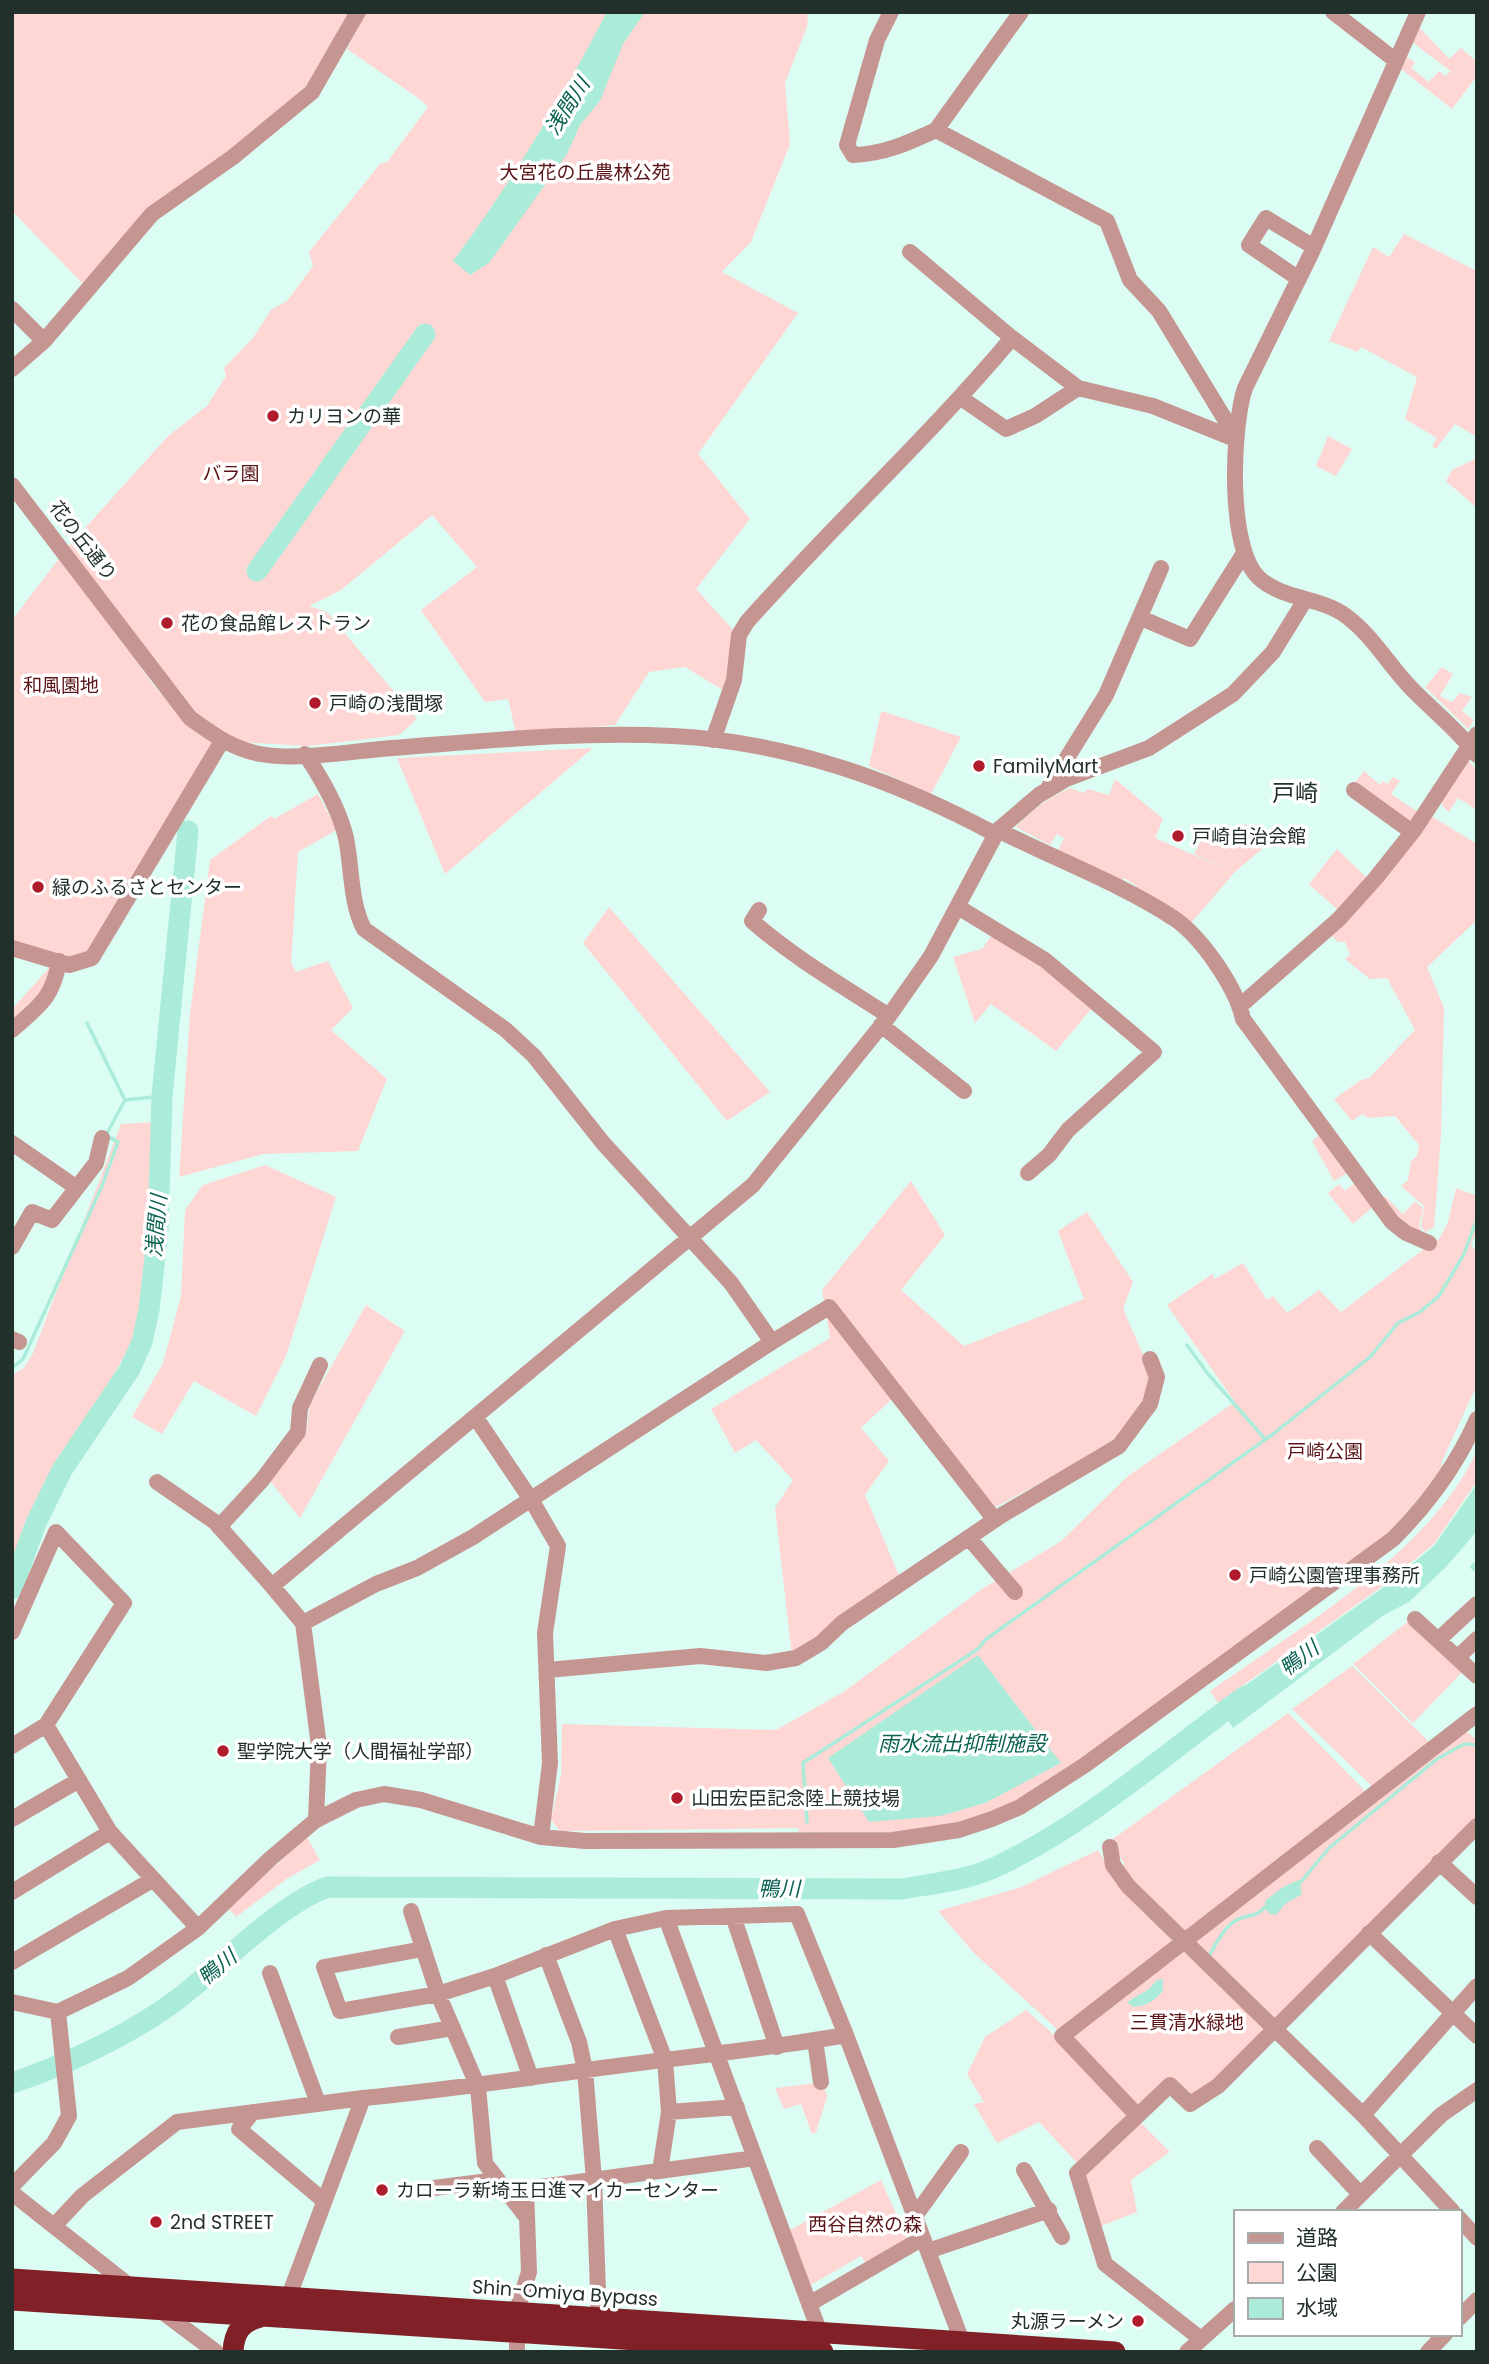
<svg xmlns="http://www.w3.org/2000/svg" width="1489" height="2364" font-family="Poppins,'Noto Sans JP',sans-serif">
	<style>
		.green { fill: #fed7d5 }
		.water { fill: #aaecd9 }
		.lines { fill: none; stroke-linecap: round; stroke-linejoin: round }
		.stream { stroke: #aaecd9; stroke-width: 3.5 }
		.river { stroke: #aaecd9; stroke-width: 21 }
		.minor { stroke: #c59592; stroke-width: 16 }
		.highway { stroke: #812026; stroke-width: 21 }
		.poi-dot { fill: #af1c2c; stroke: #fff; stroke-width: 2.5 }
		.labels { text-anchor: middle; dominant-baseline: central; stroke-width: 7; stroke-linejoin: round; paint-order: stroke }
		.park-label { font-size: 19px; fill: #591317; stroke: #fff }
		.poi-label { font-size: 19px; fill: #22302c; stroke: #fff; text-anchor: start }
		.street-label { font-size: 19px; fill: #22302c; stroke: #fff }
		.water-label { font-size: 21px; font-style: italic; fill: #0a6352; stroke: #fff }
		.quarter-label { font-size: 23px; fill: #22302c; stroke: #fff }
	</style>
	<rect width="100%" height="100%" fill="#dbfdf3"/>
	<path class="green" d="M12 12H358L312 92 173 195 83 284 12 211Z
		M366 12H807L808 24 785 83 790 144 751 242 722 272 798 313 698 454 750 519 696 589 735 632 726 692 685 667 649 672 615 725 516 733 508 699 485 702 421 610 477 567 432 515 341 590 309 606 327 612 417 719 399 735 308 746 237 742 194 713 68 547 168 436 207 406 226 376 224 368 253 338 271 310 287 301 313 266 309 252 380 164 387 162 428 107 421 100 347 49Z
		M1420 28 1449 59 1461 48 1477 62V76L1452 109 1401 69 1407 57 1415 62 1411 68 1429 82 1439 71 1446 76 1449 72 1453 73 1412 42Z
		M1404 234 1477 271V437L1455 424 1436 449 1432 446 1437 438 1405 419 1417 377 1361 347 1358 352 1329 341 1373 247 1389 257Z
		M1328 436 1352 449 1336 476 1316 466Z
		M1477 458V508L1446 481 1452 470Z
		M61 556 155 687 188 724 214 744 90 955 74 961 12 943V620Z
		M1442 667 1453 674 1440 696 1452 702 1460 693 1472 697 1462 711 1474 720 1468 729 1425 687Z
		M881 711 961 737 931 794 869 766Z
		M593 748 445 874 397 758Z
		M1466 757 1477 771V810L1458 798 1449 812 1443 807 1439 796Z
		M1364 771 1380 785 1383 781 1387 784 1393 777 1400 781 1391 794 1421 814 1412 826 1353 785Z
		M1115 779 1163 819 1155 838 1233 872 1194 854 1203 836 1229 847 1245 824 1255 832 1248 840 1262 849 1235 872 1191 923 1136 891 1137 886 1124 878 1120 885 1056 855 1064 838 1057 834 1050 845 1016 827C1032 810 1049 797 1071 788L1083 793 1088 789 1109 795Z
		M318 794 337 830 298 852 291 963 296 972 328 961 353 1008 331 1030 387 1079 358 1151 263 1154 179 1177 190 1014 210 860 271 816 274 819Z
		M1428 814 1477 844V920L1427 967 1444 1008 1441 1135 1434 1227 1425 1232 1421 1226 1424 1206 1401 1186 1408 1180 1411 1161 1417 1156 1419 1145 1395 1116 1368 1118 1362 1114 1352 1121 1334 1099 1361 1080 1369 1078 1415 1030 1387 978 1370 979 1345 959 1350 955 1345 942H1338L1328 932Z
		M1337 849 1369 880 1342 914 1309 884Z
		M609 907 770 1092 727 1121 583 943Z
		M993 934 1043 964 1093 1007 1056 1051 991 1004 975 1023 953 957 982 949Z
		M49 968 54 974 47 991 12 1025V1009Z
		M153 1122 150 1261 133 1340 101 1397 48 1477 12 1565V1375L24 1368 33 1353 121 1124Z
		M1322 1133 1346 1167V1174L1334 1181 1312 1141Z
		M265 1165 336 1197 286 1356 256 1416 194 1381 162 1434 132 1417 163 1363 181 1296 185 1210 203 1185Z
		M911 1181 945 1235 901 1290 964 1346 1084 1299 1058 1231 1087 1212 1133 1282 1123 1309 1152 1375 1146 1400 1118 1441 992 1509 894 1397 861 1428 889 1461 865 1495 900 1578 792 1656 775 1508 793 1480 756 1440 735 1453 711 1409 830 1338 822 1290Z
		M1355 1183 1374 1206 1353 1224 1328 1193 1339 1184 1345 1191Z
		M1456 1188 1477 1196V1230L1471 1245 1477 1253V1385L1442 1461V1471L1387 1536 1092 1756 1006 1808 944 1827 911 1832H799L798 1828 560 1831 551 1820 561 1775 562 1724 776 1730 845 1691 982 1589 1060 1542 1128 1476 1235 1402 1167 1305 1212 1274 1215 1279 1243 1263 1267 1300 1273 1296 1287 1313 1319 1290 1341 1312 1428 1246 1433 1239 1438 1241 1448 1222Z
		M1385 1196 1403 1214 1415 1201 1423 1208 1419 1226 1422 1232 1404 1227 1380 1202Z
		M366 1305 405 1331 300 1518 270 1481 306 1434 310 1404Z
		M1477 1450V1481L1434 1544 1380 1588 1218 1703 1210 1691C1297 1629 1433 1551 1477 1450Z
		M1410 1620 1463 1671 1413 1723 1353 1664Z
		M1352 1666 1429 1742 1373 1787 1292 1709Z
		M1288 1713 1364 1790V1796L1187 1939 1123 1873 1124 1863 1110 1841Z
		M1465 1730 1477 1740V1818L1213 2087 1190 2101 1171 2082 1133 2115 1170 2152 1131 2180 1137 2212 1099 2227 1079 2165 1039 2122 997 2143 974 2104 984 2102 967 2074 985 2037 1026 2010 1060 2040Z
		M307 1837 320 1860 288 1878 236 1917 228 1908Z
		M1098 1850 1112 1874 1171 1938 1173 1946 1060 2032 974 1953 938 1911 1019 1888Z
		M824 2082 826 2094H828L816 2132 812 2134 801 2104 784 2109 775 2088Z
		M881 2180 910 2245 869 2268 861 2256 809 2286 788 2231Z"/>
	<path class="water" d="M607 12H645L623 44 600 101 580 125 567 154 489 263 470 275 453 261C511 183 562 98 607 12Z
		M1477 1484 1476 1532 1446 1567 1409 1602 1384 1615 1233 1728 1218 1705 1381 1589 1434 1546Z
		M978 1655 1061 1763 985 1803 940 1816 869 1822 828 1758Z
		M1299 1880 1302 1894 1285 1904 1276 1915 1270 1914 1264 1908 1266 1900 1283 1887Z
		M1163 1979V1991C1154 2001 1146 2006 1133 2007L1127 2002 1149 1989 1157 1980Z"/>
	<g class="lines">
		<path class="stream" d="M87 1023 125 1100
			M1187 1345 1208 1374 1265 1439
			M12 1368 23 1359 102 1186 118 1142 106 1135 125 1100 162 1096
			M1477 1562 1472 1567 1477 1572
			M807 1822 803 1763 978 1649 985 1640 1273 1434 1370 1357 1398 1323 1420 1312 1439 1296 1463 1256 1477 1219
			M1300 1883 1329 1848 1437 1759 1464 1744 1477 1745
			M1210 1954C1219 1939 1226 1922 1244 1917 1253 1915 1258 1915 1264 1908"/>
		<path class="river" d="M257 571 425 334
			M12 1589 36 1523 62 1470 130 1369 142 1342 149 1310 158 1231 162 1096 188 831
			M12 2083C66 2065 133 2033 178 1999 221 1966 279 1904 328 1887L902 1889C934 1883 971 1880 1000 1865 1089 1822 1165 1754 1245 1696"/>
		<path class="minor" d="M891 12 877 40 847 145 853 155C884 154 908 143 936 130
			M1021 12 936 130 1107 221 1130 280 1159 311 1226 421 1237 422
			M1333 12 1395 60
			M1418 12 1311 254 1245 388C1232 427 1227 548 1259 578 1283 600 1321 597 1346 616 1372 635 1388 664 1410 687 1432 710 1457 729 1477 755
			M910 252 1012 338 1078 388 1153 406 1235 439
			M1299 279 1249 245 1266 218 1314 247
			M12 309 44 341
			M12 369 44 341 152 214 233 157 312 92 358 12
			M961 398 1006 429 1035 416 1078 388
			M12 485 190 718C212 734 233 749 260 754 299 761 352 751 392 748 485 741 580 731 673 736 789 742 894 780 995 834
			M1141 618 1190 639 1244 553
			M713 740 734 680 739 635 747 622C833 525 929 437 1012 338
			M1047 790 1106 695 1161 568
			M1354 790 1412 832
			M998 830C1055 859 1122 884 1175 919 1202 938 1236 987 1243 1019L1392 1222 1406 1233 1429 1243
			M958 907 1045 960 1154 1052 1068 1130 1049 1155 1028 1173
			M759 910 752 921C794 958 843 986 889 1016
			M12 948 69 965 92 958 222 741
			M1240 1006 1339 919 1375 879 1414 830 1477 734
			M881 1025 964 1091
			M12 1030C39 1006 53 998 59 961
			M12 1143 77 1188
			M12 1247 32 1212 52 1220 96 1163 102 1138
			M12 1339 19 1342
			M772 1342 829 1307 995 1520
			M476 1418 532 1501 558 1546 545 1633 550 1763 541 1837
			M157 1482 215 1522 272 1586
			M219 1527 262 1480 298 1432 300 1408 320 1365
			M969 1538 1015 1592
			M1415 1619 1477 1676
			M303 1623 376 1584 417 1568 473 1537 772 1342 731 1283 603 1143 534 1056 506 1030 364 929C350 902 352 867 346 838 339 809 322 779 305 754
			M12 1632 56 1532 124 1603 46 1725 12 1746
			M1438 1640 1477 1604
			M1457 1658 1477 1639
			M548 1670 700 1656 766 1663 796 1658 821 1643 842 1623 1002 1515 1119 1446 1150 1404 1157 1377 1150 1359
			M46 1725 110 1832 198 1928
			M12 1819 79 1780
			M316 1820 319 1746 303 1623 272 1586 753 1185 889 1016 931 956 998 830 1039 795 1066 779 1149 748 1233 694 1273 652 1305 600
			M1110 1847 1113 1865 1128 1886 1363 2115 1453 2212
			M1439 1862 1477 1897
			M12 1892 110 1832
			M411 1911 438 1994 478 2087 485 2163 527 2218
			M733 1916 777 2047
			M666 1918 820 2333
			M615 1929 665 2060 669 2112 660 2171
			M1369 1933 1477 2036
			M546 1955 579 2042 585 2070 594 2180 599 2319
			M12 1962 152 1880
			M270 1973 318 2103
			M495 1976 531 2078
			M12 2002 58 2012 128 1978 198 1928 271 1858 316 1820 356 1800 384 1794 421 1800 541 1837 585 1841 893 1840 959 1830 992 1819 1020 1807 1085 1765 1393 1539C1428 1504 1457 1465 1477 1419
			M846 2035 965 2349
			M398 2037 453 2028
			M815 2040 821 2082
			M363 2098C438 2091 511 2080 586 2070 673 2058 760 2050 846 2035L797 1914 666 1918 615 1929 495 1976 438 1994 340 2011 324 1967 423 1949
			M253 2112 239 2129 324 2201
			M669 2112 737 2107
			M1136 2114 1062 2036 1477 1714
			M1363 2115 1477 1986
			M1317 2148 1360 2194
			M1024 2170 1062 2237
			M12 2186 54 2143 69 2116 58 2012
			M434 2188 497 2180
			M12 2193 131 2287
			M1343 2212 1441 2115 1477 2090
			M915 2216 961 2152
			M1459 2218 1477 2238
			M54 2226 82 2196 177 2122 363 2098 289 2296
			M928 2251 1049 2210
			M809 2304 923 2238
			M160 2310 216 2352
			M516 2313 529 2272 526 2189 755 2158
			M1459 2318 1477 2300
			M517 2333V2352
			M1201 2339 1105 2264 1077 2173 1170 2085 1190 2104 1218 2086 1477 1826
			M1187 2352 1235 2309
			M1428 2352 1445 2334"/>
		<path class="highway" d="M12 2279 1115 2352
			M12 2300 823 2352
			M233 2352C234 2332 241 2322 260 2317"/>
	</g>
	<g class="poi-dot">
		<circle cx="273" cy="416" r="7"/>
		<circle cx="167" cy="623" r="7"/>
		<circle cx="315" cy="703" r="7"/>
		<circle cx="979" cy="766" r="7"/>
		<circle cx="1178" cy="836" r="7"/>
		<circle cx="38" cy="887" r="7"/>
		<circle cx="1235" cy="1575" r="7"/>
		<circle cx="223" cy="1751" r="7"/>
		<circle cx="677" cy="1798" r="7"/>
		<circle cx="382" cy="2190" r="7"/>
		<circle cx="156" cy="2222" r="7"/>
		<circle cx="1138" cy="2321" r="7"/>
	</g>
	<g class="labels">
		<g class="park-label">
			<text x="585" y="172">大宮花の丘農林公苑</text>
			<text x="231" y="473">バラ園</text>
			<text x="61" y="685">和風園地</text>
			<text x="1325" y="1451">戸崎公園</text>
			<text x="1187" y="2022">三貫清水緑地</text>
			<text x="865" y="2224">西谷自然の森</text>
		</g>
		<g class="poi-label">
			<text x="287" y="416">カリヨンの華</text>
			<text x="181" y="623">花の食品館レストラン</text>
			<text x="329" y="703">戸崎の浅間塚</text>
			<text x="993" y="766">FamilyMart</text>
			<text x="1192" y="836">戸崎自治会館</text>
			<text x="52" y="887">緑のふるさとセンター</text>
			<text x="1249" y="1575">戸崎公園管理事務所</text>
			<text x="237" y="1751">聖学院大学（人間福祉学部）</text>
			<text x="691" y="1798">山田宏臣記念陸上競技場</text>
			<text x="396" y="2190">カローラ新埼玉日進マイカーセンター</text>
			<text x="170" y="2222">2nd STREET</text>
			<text x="1124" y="2321" text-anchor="end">丸源ラーメン</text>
		</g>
		<g class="street-label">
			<text transform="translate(83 541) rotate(52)">花の丘通り</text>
			<text transform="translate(565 2293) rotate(4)">Shin-Omiya Bypass</text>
		</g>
		<g class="water-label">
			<text transform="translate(567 106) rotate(-57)">浅間川</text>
			<text transform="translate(156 1226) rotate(-85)">浅間川</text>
			<text transform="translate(1299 1658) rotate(-37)">鴨川</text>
			<text x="962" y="1743">雨水流出抑制施設</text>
			<text x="779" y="1888">鴨川</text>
			<text transform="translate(217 1967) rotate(-39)">鴨川</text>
		</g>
		<g class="quarter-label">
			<text x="1295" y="793">戸崎</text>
		</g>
	</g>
	<rect width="1489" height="2364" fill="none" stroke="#22302c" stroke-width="28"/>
	<rect x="1234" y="2210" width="228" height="126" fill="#ffffff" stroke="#a7acab" stroke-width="2"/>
	<rect x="1248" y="2233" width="35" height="10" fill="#c59592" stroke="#a7acab" stroke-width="2"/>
	<text x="1296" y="2245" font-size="21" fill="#22302c">道路</text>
	<rect x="1248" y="2262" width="35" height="21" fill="#fed7d5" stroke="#a7acab" stroke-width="2"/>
	<text x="1296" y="2280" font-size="21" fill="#22302c">公園</text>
	<rect x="1248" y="2298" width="35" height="21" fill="#aaecd9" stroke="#a7acab" stroke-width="2"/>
	<text x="1296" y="2315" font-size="21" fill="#22302c">水域</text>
</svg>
